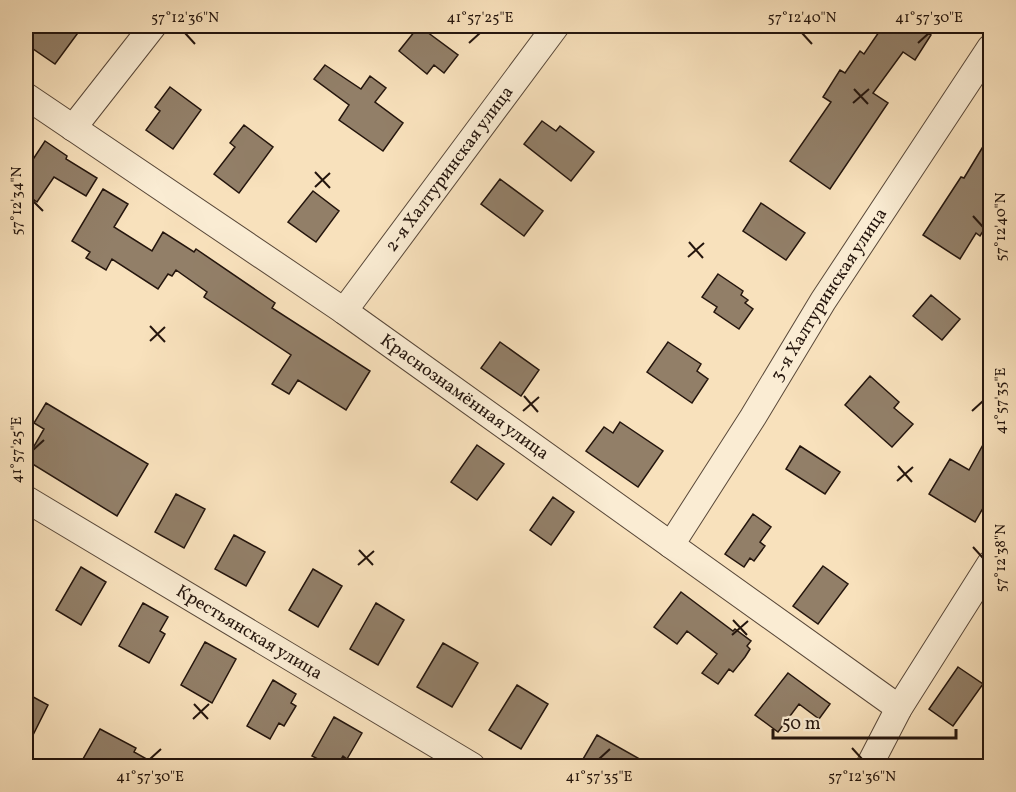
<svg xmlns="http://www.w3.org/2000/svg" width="1016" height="792" font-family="Vollkorn,serif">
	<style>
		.building { fill: #927f68; stroke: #24150d; stroke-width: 1.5 }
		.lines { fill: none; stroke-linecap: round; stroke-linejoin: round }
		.minor-casing { stroke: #594839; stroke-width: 28 }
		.minor { stroke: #faecd3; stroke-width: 26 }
		.ticks { fill: none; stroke: #24150d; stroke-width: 2 }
		.labels { text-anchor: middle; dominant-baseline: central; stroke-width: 4.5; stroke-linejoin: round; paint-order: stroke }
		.street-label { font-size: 18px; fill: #24150d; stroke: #faecd3 }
		.neatline { fill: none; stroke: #24150d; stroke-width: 2 }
		.ticks-label { font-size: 15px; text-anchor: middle; fill: #24150d }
	</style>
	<rect width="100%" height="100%" fill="#f8e1bc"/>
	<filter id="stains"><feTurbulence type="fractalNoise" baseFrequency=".00333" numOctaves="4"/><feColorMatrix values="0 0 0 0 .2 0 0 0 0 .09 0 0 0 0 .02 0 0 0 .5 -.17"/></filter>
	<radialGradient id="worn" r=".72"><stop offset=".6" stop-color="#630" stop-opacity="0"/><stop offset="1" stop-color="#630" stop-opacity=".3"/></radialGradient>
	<path class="building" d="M37 26H83L55 64 26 44Z
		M419 26 458 55 444 73 434 65 427 74 399 51Z
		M883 26H917L931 35 915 60 903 52 873 93 888 103 830 189 790 161 831 102 823 97 840 70 845 73 860 51 864 54Z
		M325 65 361 89 370 76 386 88 375 102 403 123 383 151 339 120 349 105 314 79Z
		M170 87 201 110 173 149 146 130 160 111 155 107Z
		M542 121 556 131 560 126 594 152 571 181 524 144Z
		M244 125 273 147 239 193 214 174 235 147 230 143Z
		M990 135V220L980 236 976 233 960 259 923 235 961 177 964 178Z
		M45 141 67 156 66 159 97 178 86 196 54 177 37 202 26 194V170Z
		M500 179 543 211 524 236 481 204Z
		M103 189 128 204 114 227 152 251 163 232 194 252 196 249 275 303 272 308 370 371 346 410 298 380 289 394 272 384 291 355 204 297 207 292 176 270 172 276 168 274 158 289 112 259 106 270 86 258 90 252 72 241Z
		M313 191 339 211 316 242 288 222Z
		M761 203 805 233 786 260 743 231Z
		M718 274 743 291 741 295 748 300 745 303 753 309 739 329 714 312 717 307 702 297Z
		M931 295 960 319 942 340 913 316Z
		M500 342 539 370 521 396 481 368Z
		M668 342 701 364 697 371 708 379 692 403 647 372Z
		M870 376 899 402 894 408 913 424 892 447 845 405Z
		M46 403 148 464 117 516 26 460 44 429 34 423Z
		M620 422 663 451 638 487 586 451 604 427 613 433Z
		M990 432V496L975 522 929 494 950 459 969 470Z
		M477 445 504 464 477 500 451 482Z
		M800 446 840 472 825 494 786 469Z
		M176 494 205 509 184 548 155 532Z
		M553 497 574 512 551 545 530 530Z
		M753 514 771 527 760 542 765 546 754 561 750 558 744 567 725 554Z
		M234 535 265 552 246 586 215 569Z
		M823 566 848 584 818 624 793 606Z
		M81 567 106 582 81 625 56 610Z
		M313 569 342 586 318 627 289 610Z
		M681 592 733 631 735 629 751 641 747 646 750 649 745 657 733 672 729 669 718 684 702 673 717 654 687 631 677 644 654 627Z
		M143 603 168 617 160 631 165 634 149 663 119 646Z
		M376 603 404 620 378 665 350 649Z
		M205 642 236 659 212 703 181 685Z
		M443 643 478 663 452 707 417 687Z
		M958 667 983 684 953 726 929 709Z
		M788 673 830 704 819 719 799 704 778 732 755 715Z
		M273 680 296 694 291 703 296 706 284 726 279 723 270 739 247 726Z
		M517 685 548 704 521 749 489 730Z
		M26 693 48 705 26 749Z
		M334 717 362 733 347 759 343 756 337 766H314L318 759 312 756Z
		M100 729 136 748 134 752 159 766H79Z
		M597 735 652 766H579Z"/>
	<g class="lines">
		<g class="minor-casing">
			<g id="minor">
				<path id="s1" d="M26 96 344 311 899 708"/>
				<path d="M73 128 153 26"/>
				<path id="s2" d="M344 311 556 26"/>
				<path id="s3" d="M26 499 472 766"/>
				<path id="s4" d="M671 545 753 417 823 301 990 48"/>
				<path d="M869 766 899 708 990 564"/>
			</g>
		</g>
		<use href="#minor" class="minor"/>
	</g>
	<path class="ticks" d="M185 33 195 44M802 33 812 44M469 43 480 33M918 43 929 33M854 89 868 104M853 103 869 89M315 172 330 188M315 187 330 173M33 201 43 211M973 216 983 227M689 242 703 258M688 257 704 243M150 326 165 342M150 341 165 327M524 396 538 412M523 411 539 397M972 411 983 401M33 450 44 440M898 466 912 482M897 481 913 467M973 547 983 558M359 550 373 565M358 565 374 551M733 620 747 635M732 635 748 621M194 704 208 719M193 719 209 704M852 748 862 759M150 759 161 749M599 759 610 749"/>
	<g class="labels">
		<g class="street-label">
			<text stroke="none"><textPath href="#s2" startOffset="177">2-я Халтуринская улица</textPath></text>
			<text stroke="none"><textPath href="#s4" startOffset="296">3-я Халтуринская улица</textPath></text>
			<text stroke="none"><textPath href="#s1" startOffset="532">Краснознамённая улица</textPath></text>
			<text stroke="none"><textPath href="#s3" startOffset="260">Крестьянская улица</textPath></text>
		</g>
	</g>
	<rect width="1016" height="792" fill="none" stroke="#f8e1bc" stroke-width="66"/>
	<path d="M773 729v9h183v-9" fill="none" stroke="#24150d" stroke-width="3"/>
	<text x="782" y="729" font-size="18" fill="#24150d" stroke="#faecd3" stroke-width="4.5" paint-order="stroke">50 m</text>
	<rect x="33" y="33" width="950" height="726" class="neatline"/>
	<g class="ticks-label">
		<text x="185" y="22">57°12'36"N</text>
		<text x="480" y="22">41°57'25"E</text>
		<text x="802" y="22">57°12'40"N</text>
		<text x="929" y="22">41°57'30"E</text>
		<text transform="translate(16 201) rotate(-90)" y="5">57°12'34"N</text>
		<text transform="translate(1000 227) rotate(-90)" y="5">57°12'40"N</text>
		<text transform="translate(1000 401) rotate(-90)" y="5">41°57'35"E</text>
		<text transform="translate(16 450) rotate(-90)" y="5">41°57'25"E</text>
		<text transform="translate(1000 558) rotate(-90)" y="5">57°12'38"N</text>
		<text x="150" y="781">41°57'30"E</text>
		<text x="599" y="781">41°57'35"E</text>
		<text x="862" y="781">57°12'36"N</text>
	</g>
	<rect width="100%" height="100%" filter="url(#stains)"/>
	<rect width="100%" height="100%" fill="url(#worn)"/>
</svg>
